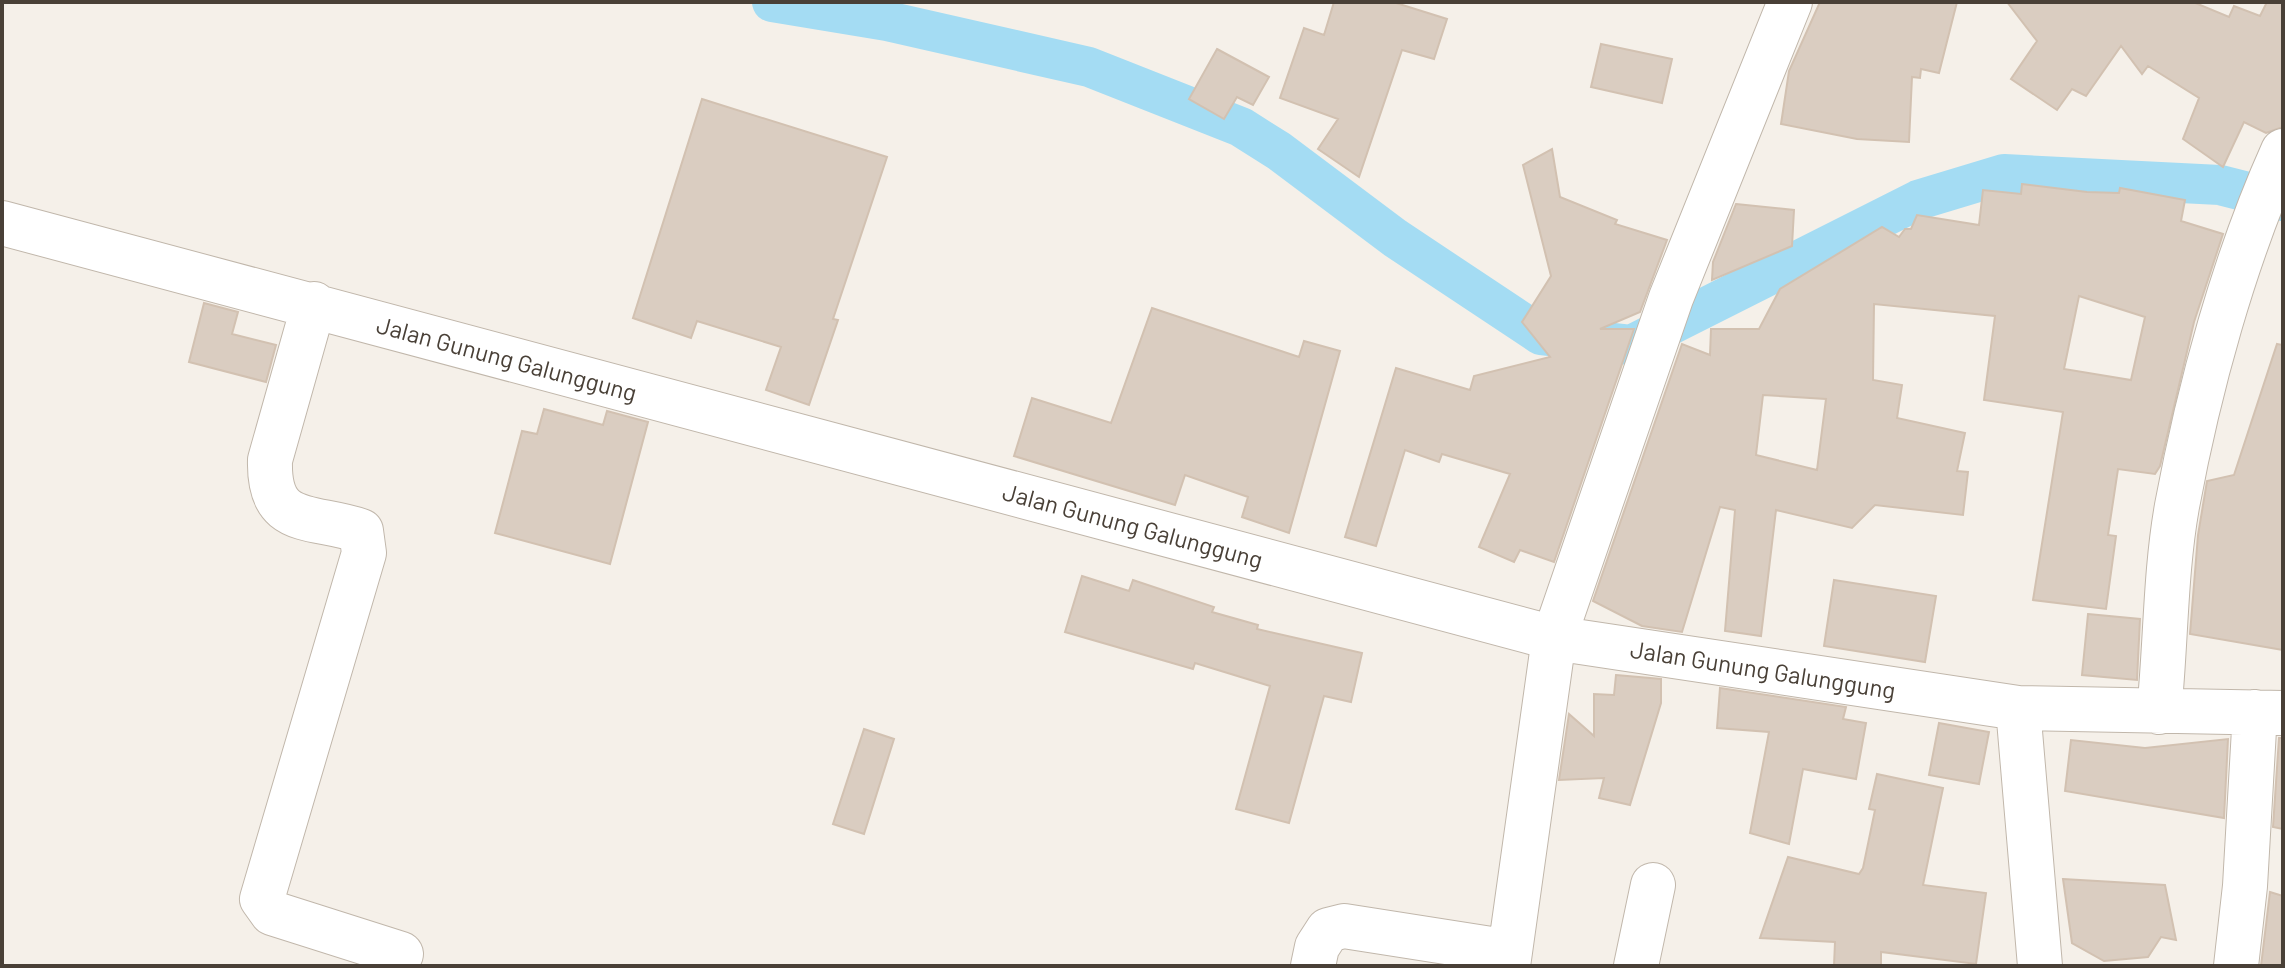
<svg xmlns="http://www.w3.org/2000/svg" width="2285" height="968" font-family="Barlow,sans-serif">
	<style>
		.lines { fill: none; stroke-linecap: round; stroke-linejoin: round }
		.canal { stroke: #a4dcf3; stroke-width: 40 }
		.building { fill: #dacdc1; stroke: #d2c1b1; stroke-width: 2; fill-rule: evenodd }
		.minor-casing { stroke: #c1b7ab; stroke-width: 46 }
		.minor { stroke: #fff; stroke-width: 44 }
		.labels { text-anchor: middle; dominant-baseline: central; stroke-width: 6; stroke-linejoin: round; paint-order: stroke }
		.street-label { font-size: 24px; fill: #494037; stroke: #fff }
	</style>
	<rect width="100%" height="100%" fill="#f5f0e9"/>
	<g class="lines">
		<path class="canal" d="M772 2 887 21 1089 67 1241 127 1279 151 1395 238 1541 335 1631 345 1918 200 2004 174 2220 185 2283 201"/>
	</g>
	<path class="building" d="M1334 2H1393L1447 19 1434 59 1402 50 1359 177 1318 149 1338 119 1280 98 1304 28 1324 35Z
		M1820 2H1957L1939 73 1921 69 1920 78 1912 77 1909 142 1857 139 1781 124 1789 71Z
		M2007 2H2193L2229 17 2234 6 2260 16 2267 2H2283V127L2266 133 2244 122 2223 167 2183 139 2199 98 2148 66 2142 74 2121 46 2086 96 2072 89 2057 110 2011 79 2037 41Z
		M1601 44 1672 59 1662 103 1591 87Z
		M1217 49 1269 77 1253 105 1237 97 1224 119 1189 99Z
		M702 99 887 157 833 319 838 320 809 405 766 390 781 347 697 321 691 338 633 318Z
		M1552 149 1560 197 1617 220 1615 224 1667 240 1640 312 1600 329H1634L1554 562 1520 550 1514 562 1479 547 1510 474 1442 454 1439 462 1405 450 1376 546 1345 537 1396 368 1470 390 1474 376 1550 357 1522 322 1551 276 1523 165Z
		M2022 184 2087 192 2119 193 2120 188 2185 200 2181 221 2223 234 2194 322 2160 466 2155 474 2118 469 2108 535 2116 536 2106 609 2033 600 2063 412 1984 400 1995 316 1874 304 1873 380 1902 385 1897 418 1965 433 1957 471 1968 472 1963 515 1875 505 1852 528 1776 510 1761 636 1725 631 1735 510 1720 507 1682 632 1642 626 1593 601 1682 344 1710 355 1711 329H1759L1780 289 1882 227 1899 237 1905 229H1911L1917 215 1979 225 1983 190 2021 194ZM2079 296 2145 317 2131 380 2064 369ZM1763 395 1826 399 1817 470 1756 455Z
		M1736 204 1794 210 1792 246 1712 280 1713 262Z
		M204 303 238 312 232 334 276 345 266 382 189 362Z
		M1152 308 1299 357 1304 341 1340 351 1289 533 1242 517 1248 497 1185 475 1175 505 1014 456 1032 398 1111 423Z
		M2277 344 2283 345V650L2190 634 2198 535 2207 481 2234 475Z
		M544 409 603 425 607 411 648 422 610 564 495 533 522 431 537 434Z
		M1082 576 1129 591 1133 580 1214 607 1212 612 1258 625 1257 629 1362 653 1351 702 1324 696 1289 823 1236 809 1270 686 1195 663 1193 669 1065 632Z
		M1834 580 1936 596 1925 662 1824 646Z
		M2088 614 2140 619 2137 680 2082 675Z
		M1616 675 1661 679V703L1630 805 1599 798 1604 778 1559 780 1569 714 1594 736V694L1614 695Z
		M1720 688 1846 707 1843 719 1866 723 1856 779 1803 769 1789 844 1750 833 1769 732 1717 728Z
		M1939 723 1989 732 1979 784 1929 775Z
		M864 729 894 739 864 834 833 824Z
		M2279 738H2283V829L2273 827Z
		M2228 739 2224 818 2065 791 2071 740 2145 748Z
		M1877 774 1943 788 1923 885 1986 893 1976 964 1881 952V966H1834L1835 942 1760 938 1788 857 1859 874 1863 868 1875 810 1869 809Z
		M2063 879 2165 885 2176 940 2161 937 2148 957 2104 961 2072 943Z
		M2270 892 2283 896V966H2261Z"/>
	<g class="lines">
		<g class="minor-casing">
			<path id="minor" d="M2 223 1554 638 2018 708 2283 713
				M314 304 270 460C268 529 311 514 361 531L364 553 262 899 272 913 401 954
				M2018 708 2040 966
				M2159 712C2166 644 2165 573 2177 506 2199 388 2234 260 2283 151
				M1313 966 1317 947 1328 930 1344 926 1510 952
				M1508 966 1554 638 1671 298 1790 2
				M1636 966 1653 885
				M2236 966 2245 886 2255 712"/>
		</g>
		<use href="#minor" class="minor"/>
	</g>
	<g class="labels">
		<g class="street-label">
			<text transform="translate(507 358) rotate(15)">Jalan Gunung Galunggung</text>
			<text transform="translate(1133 525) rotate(15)">Jalan Gunung Galunggung</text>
			<text transform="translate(1763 669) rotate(9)">Jalan Gunung Galunggung</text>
		</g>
	</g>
	<rect width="2285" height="968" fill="none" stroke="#494037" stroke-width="8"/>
</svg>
